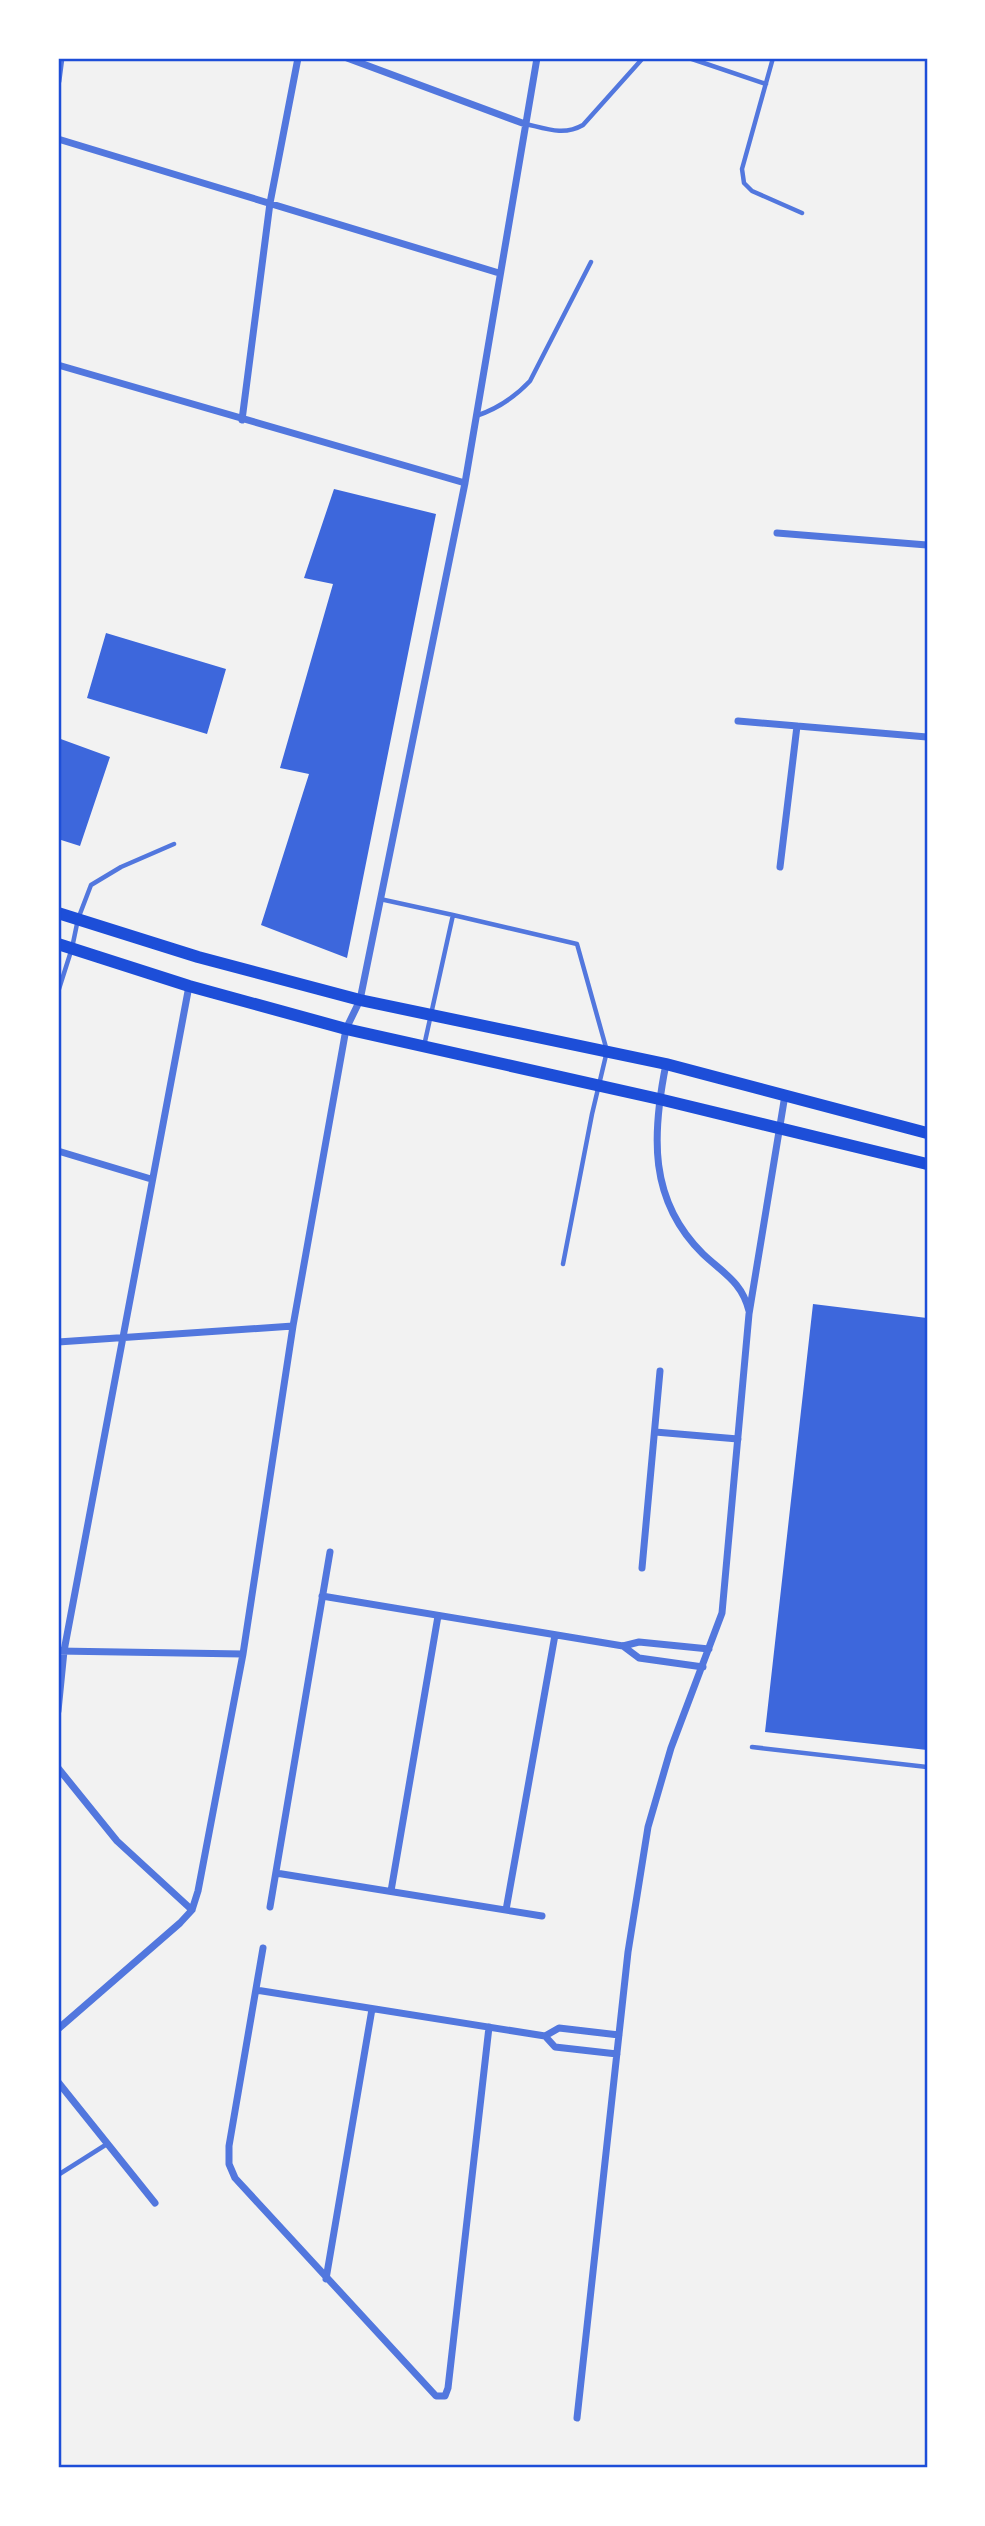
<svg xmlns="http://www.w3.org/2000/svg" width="985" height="2526" font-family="'Space Grotesk',sans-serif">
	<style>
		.building { fill: #3d67dc }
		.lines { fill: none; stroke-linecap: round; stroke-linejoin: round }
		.service { stroke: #5277de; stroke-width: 4.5 }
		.minor { stroke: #5277de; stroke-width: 7 }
		.primary { stroke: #1d4ed8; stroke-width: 12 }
		.neatline { fill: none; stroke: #1d4ed8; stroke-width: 2.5 }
	</style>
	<rect width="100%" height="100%" fill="#f2f2f2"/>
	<path class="building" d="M334 489 436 514 347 958 261 925 309 774 280 768 333 584 304 578Z
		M106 633 226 669 207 734 87 698Z
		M58 738 110 757 80 846 58 839Z
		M813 1304 927 1318V1750L765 1732Z"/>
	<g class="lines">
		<path class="service" d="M689 58 766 84
			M773 58 742 169 744 183 752 191 802 213
			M526 124C547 129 564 136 583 125L643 58
			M476 416C497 409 515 397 530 381L591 262
			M380 899 453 915
			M58 992 72 948 78 919 91 885 121 867 174 844
			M424 1046 453 915 577 944 607 1051 592 1114 563 1264
			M752 1747 927 1767
			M58 2175 107 2144"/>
		<path class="minor" d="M347 58 525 124
			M58 81 61 58
			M58 139 499 273
			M58 365 465 483
			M242 420 270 203 298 58
			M777 533 927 545
			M738 721 927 737
			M780 867 797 726
			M666 1064C652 1134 648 1200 703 1254 723 1273 742 1282 749 1311
			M58 1151 151 1179
			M58 1342 293 1326
			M655 1432 738 1439
			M642 1568 660 1371
			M322 1596 623 1646 639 1642 709 1649
			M623 1646 639 1658 703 1667
			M58 1651 243 1654
			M58 1711 64 1651 189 986
			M58 1768 117 1841 192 1910
			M276 1873 542 1916
			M391 1891 438 1616
			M270 1907 330 1552
			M506 1910 555 1635
			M263 1948 229 2146V2164L235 2178 436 2396H445L448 2388 489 2027
			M256 1990 545 2036 555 2047 617 2054
			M58 2029 180 1923 192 1910 198 1891 243 1654 293 1326 346 1029 360 1000 465 483 537 58
			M545 2036 559 2028 619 2035
			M58 2082 155 2203
			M326 2279 372 2009
			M577 2418 628 1952 648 1827 671 1748 722 1613 749 1314 785 1095"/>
		<path class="primary" d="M58 913 198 957 360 1000 666 1064 927 1133
			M58 944 189 986 346 1029 659 1099 927 1164"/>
	</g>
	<rect width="985" height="2526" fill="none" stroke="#ffffff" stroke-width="119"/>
	<rect x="60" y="60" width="866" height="2406" class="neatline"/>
</svg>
